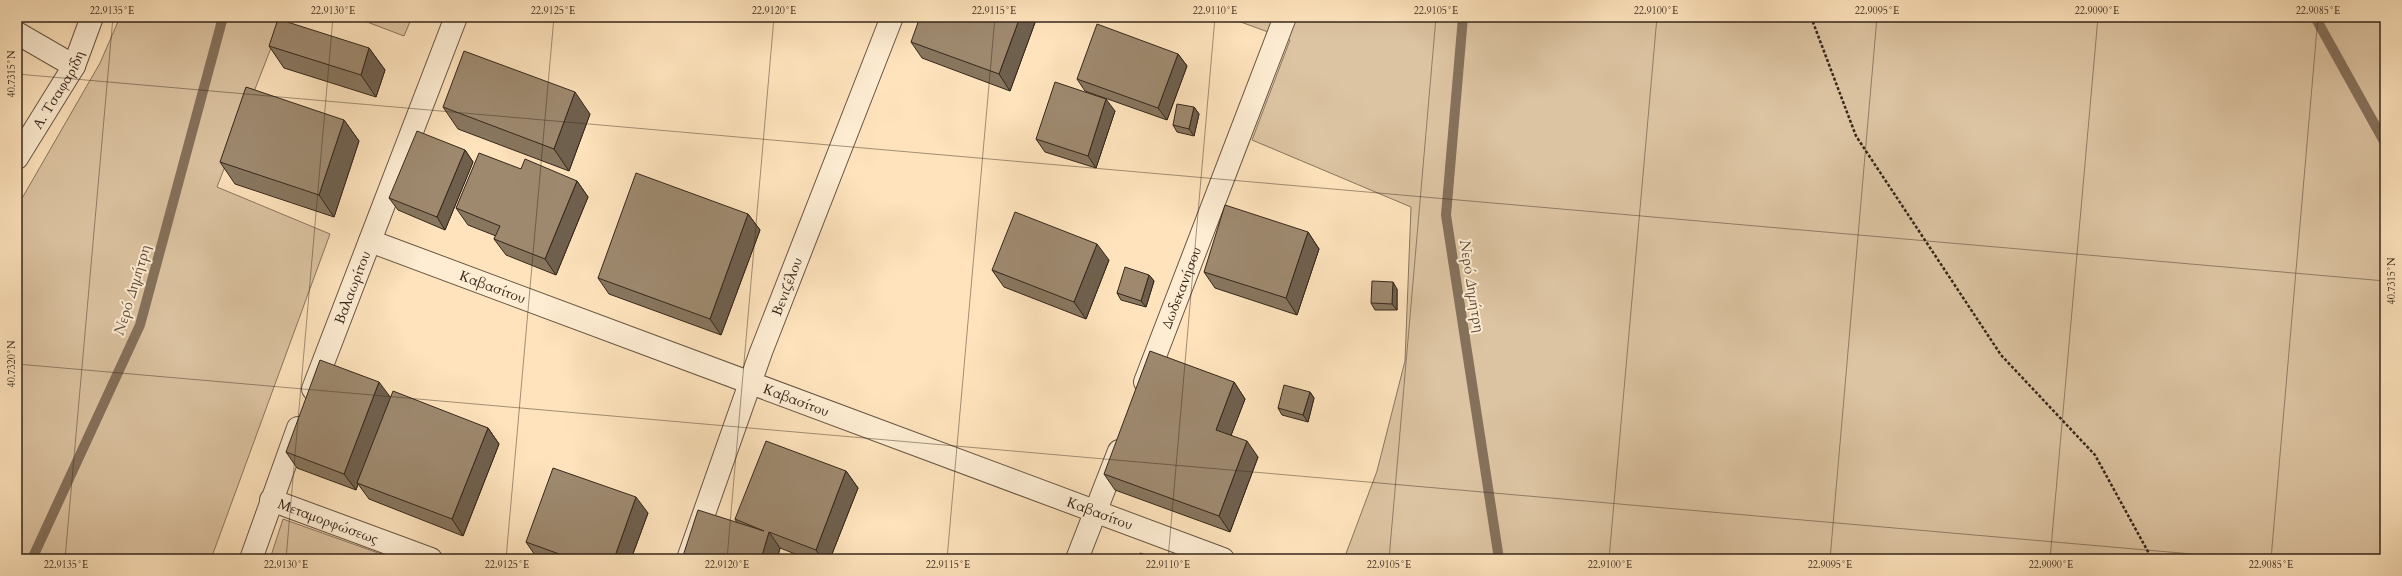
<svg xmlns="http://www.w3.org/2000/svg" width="2402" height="576" font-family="Cardo,serif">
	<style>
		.green { fill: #dcc3a1; stroke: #89755e }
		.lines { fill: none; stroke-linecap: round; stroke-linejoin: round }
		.stream { stroke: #85715b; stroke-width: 10 }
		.minor-casing { stroke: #685643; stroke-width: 24 }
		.path { stroke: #36271b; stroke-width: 2.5; stroke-dasharray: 3 2; stroke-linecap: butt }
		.minor { stroke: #feedd3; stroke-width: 22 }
		.wall { fill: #88765f; stroke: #36271b }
		.shaded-wall { fill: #6f604e; stroke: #36271b }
		.building { fill: #9e896f; stroke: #36271b }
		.ticks { fill: none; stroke: #36271b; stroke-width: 1; stroke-opacity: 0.45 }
		.labels { text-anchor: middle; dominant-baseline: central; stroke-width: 4; stroke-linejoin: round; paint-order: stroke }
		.street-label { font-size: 14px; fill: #36271b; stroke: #feedd3 }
		.water-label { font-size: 15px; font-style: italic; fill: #5e4c3b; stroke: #feedd3 }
		.neatline { fill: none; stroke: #36271b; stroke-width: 1.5 }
		.ticks-label { font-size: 10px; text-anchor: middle; fill: #36271b }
	</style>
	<rect width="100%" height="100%" fill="#fee3bc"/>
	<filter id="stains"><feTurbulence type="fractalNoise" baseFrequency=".005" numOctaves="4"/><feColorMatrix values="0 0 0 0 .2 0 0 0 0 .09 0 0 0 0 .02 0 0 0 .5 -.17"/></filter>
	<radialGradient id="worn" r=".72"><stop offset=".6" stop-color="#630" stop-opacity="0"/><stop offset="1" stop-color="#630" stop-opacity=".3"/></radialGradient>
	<path class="green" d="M120 17H283L217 187 330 234 211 559H17V207L100 63Z
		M354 17H412L404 36Z
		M1227 17H2385V559H1344L1377 471 1405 361 1411 207 1252 140 1290 40Z
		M283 519 395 559H270Z"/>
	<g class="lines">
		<path class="stream" d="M1463 17 1446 215 1499 559
			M2315 17 2385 143
			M32 559 140 325 223 17"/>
		<g class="minor-casing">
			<g id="minor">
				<path d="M17 33 74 66"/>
				<path id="s1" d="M17 158 74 66 92 17"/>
				<path id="s2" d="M370 241 1223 559"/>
				<path id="s3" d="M1145 382 1285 17"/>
				<path id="s4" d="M313 389 456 17"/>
				<path id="s5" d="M271 500 431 559"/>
				<path d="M251 559 298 428"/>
				<path id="s6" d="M688 559 761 352 892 17"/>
				<path d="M1077 559 1119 451"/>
			</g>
		</g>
		<path class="path" d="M1811 17 1856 136 2001 355 2095 455 2152 559"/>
		<use href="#minor" class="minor"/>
	</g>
	<path class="wall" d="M1037 17 1010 91 922 58 911 42Z
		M269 46 369 48 385 70 376 97 284 68Z
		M1178 54 1187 66 1167 120 1085 91 1077 79Z
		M443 107 590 114 569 171 458 129Z
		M1194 107 1199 114 1194 136 1177 132 1173 125Z
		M1115 111 1096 168 1045 152 1036 139Z
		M344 120 359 141 334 217 235 184 220 162Z
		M465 150 473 162 445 230 398 210 389 198Z
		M521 169 577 181 588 197 556 275 506 255 494 239 496 236 468 225 456 208Z
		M748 214 760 230 721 335 609 294 598 278Z
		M1308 232 1319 249 1297 315 1215 288 1204 272Z
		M1109 260 1086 319 1004 287 992 270Z
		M1149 275 1154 281 1146 307 1121 300 1117 293Z
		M1397 289V310H1375L1371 303Z
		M1234 382 1245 399 1231 435 1258 457 1230 532 1115 490 1104 474Z
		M1310 392 1314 398 1308 422 1282 415 1278 408Z
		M390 398 488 428 499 444 463 536 369 499 358 484 356 490 297 468 286 452Z
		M846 471 858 488 830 559H808L780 548 777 559H682L737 523 735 519Z
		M648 513 631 559H539L537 558 526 542Z"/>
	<path class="shaded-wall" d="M1020 17H1037L1010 91 999 74Z
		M369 48 385 70 376 97 361 75Z
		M1178 54 1187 66 1167 120 1158 108Z
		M575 92 590 114 569 171 554 149Z
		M1106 99 1115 111 1096 168 1088 156Z
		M1194 107 1199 114 1194 136 1189 129Z
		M344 120 359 141 334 217 319 195Z
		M465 150 473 162 445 230 437 217Z
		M577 181 588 197 556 275 545 259Z
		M748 214 760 230 721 335 710 319Z
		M1308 232 1319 249 1297 315 1286 298Z
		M1097 244 1109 260 1086 319 1074 302Z
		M1149 275 1154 281 1146 307 1141 301Z
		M1393 282 1397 289V310L1392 304Z
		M379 382 391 398 357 483 358 484 356 490 344 474Z
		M1234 382 1245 399 1227 446 1216 430Z
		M1310 392 1314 398 1308 422 1303 415Z
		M488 428 499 444 463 536 452 519Z
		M1247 441 1258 457 1230 532 1219 516Z
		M846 471 858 488 830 559H822L816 550Z
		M636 497 648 513 631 559H614Z
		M769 532 780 548 777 559H761Z"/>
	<path class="building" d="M920 17H1020L999 74 911 42Z
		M278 19 369 48 361 75 269 46Z
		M1097 24 1178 54 1158 108 1077 79Z
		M464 51 575 92 554 149 443 107Z
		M1055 82 1106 99 1088 156 1036 139Z
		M246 87 344 120 319 195 220 162Z
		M1177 104 1194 107 1189 129 1173 125Z
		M417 131 465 150 437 217 389 198Z
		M479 153 521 169 525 159 577 181 545 259 494 239 500 226 456 208Z
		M636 173 748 214 710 319 598 278Z
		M1225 205 1308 232 1286 298 1204 272Z
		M1015 212 1097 244 1074 302 992 270Z
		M1125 267 1149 275 1141 301 1117 293Z
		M1372 281 1393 282 1392 304 1371 303Z
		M1150 351 1234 382 1216 430 1247 441 1219 516 1104 474Z
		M320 360 379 382 344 474 286 452Z
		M1284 385 1310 392 1303 415 1278 408Z
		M393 391 488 428 452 519 357 483Z
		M766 441 846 471 816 550 769 532 761 559H682L698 510 764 531 735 519Z
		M553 468 636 497 614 559H573L526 542Z
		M1140 553 1158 559H1139Z"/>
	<path class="ticks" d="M17 74 2385 281M17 364 2249 559M65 559 113 17M286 559 333 17M506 559 554 17M727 559 774 17M947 559 995 17M1168 559 1215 17M1389 559 1436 17M1609 559 1657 17M1830 559 1877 17M2050 559 2098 17M2271 559 2318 17"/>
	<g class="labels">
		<g class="street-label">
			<text stroke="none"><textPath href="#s1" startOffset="80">Α. Τσαφαρίδη</textPath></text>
			<text stroke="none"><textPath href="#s4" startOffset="109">Βαλαωρίτου</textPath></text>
			<text stroke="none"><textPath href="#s2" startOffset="131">Καβασίτου</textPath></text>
			<text stroke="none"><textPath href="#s6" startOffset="290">Βενιζέλου</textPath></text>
			<text stroke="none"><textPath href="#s3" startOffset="101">Δωδεκανήσου</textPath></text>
			<text stroke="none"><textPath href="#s2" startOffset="455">Καβασίτου</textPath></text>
			<text stroke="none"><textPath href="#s2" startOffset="779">Καβασίτου</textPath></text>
			<text stroke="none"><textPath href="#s5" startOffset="61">Μεταμορφώσεως</textPath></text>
		</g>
		<g class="water-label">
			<text transform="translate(1472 286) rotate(81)">Νερό Δημήτρη</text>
			<text transform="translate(132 290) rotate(-73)">Νερό Δημήτρη</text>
		</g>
	</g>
	<rect width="2402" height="576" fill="none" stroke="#fee3bc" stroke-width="44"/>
	<rect x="22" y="22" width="2358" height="532" class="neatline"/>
	<g class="ticks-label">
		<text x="112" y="14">22.9135°E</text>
		<text x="333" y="14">22.9130°E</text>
		<text x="553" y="14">22.9125°E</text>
		<text x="774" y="14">22.9120°E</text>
		<text x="994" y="14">22.9115°E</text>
		<text x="1215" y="14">22.9110°E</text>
		<text x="1436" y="14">22.9105°E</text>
		<text x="1656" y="14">22.9100°E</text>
		<text x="1877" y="14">22.9095°E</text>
		<text x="2097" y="14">22.9090°E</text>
		<text x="2318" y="14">22.9085°E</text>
		<text transform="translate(11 74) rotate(-90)" y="4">40.7315°N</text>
		<text transform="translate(2391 281) rotate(-90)" y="4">40.7315°N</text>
		<text transform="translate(11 364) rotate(-90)" y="4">40.7320°N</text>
		<text x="66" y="568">22.9135°E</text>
		<text x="286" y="568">22.9130°E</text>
		<text x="507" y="568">22.9125°E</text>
		<text x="727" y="568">22.9120°E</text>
		<text x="948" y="568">22.9115°E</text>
		<text x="1168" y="568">22.9110°E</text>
		<text x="1389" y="568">22.9105°E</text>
		<text x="1610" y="568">22.9100°E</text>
		<text x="1830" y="568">22.9095°E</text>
		<text x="2051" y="568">22.9090°E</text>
		<text x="2271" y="568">22.9085°E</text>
	</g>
	<rect width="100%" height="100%" filter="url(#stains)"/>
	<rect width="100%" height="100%" fill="url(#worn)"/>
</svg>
